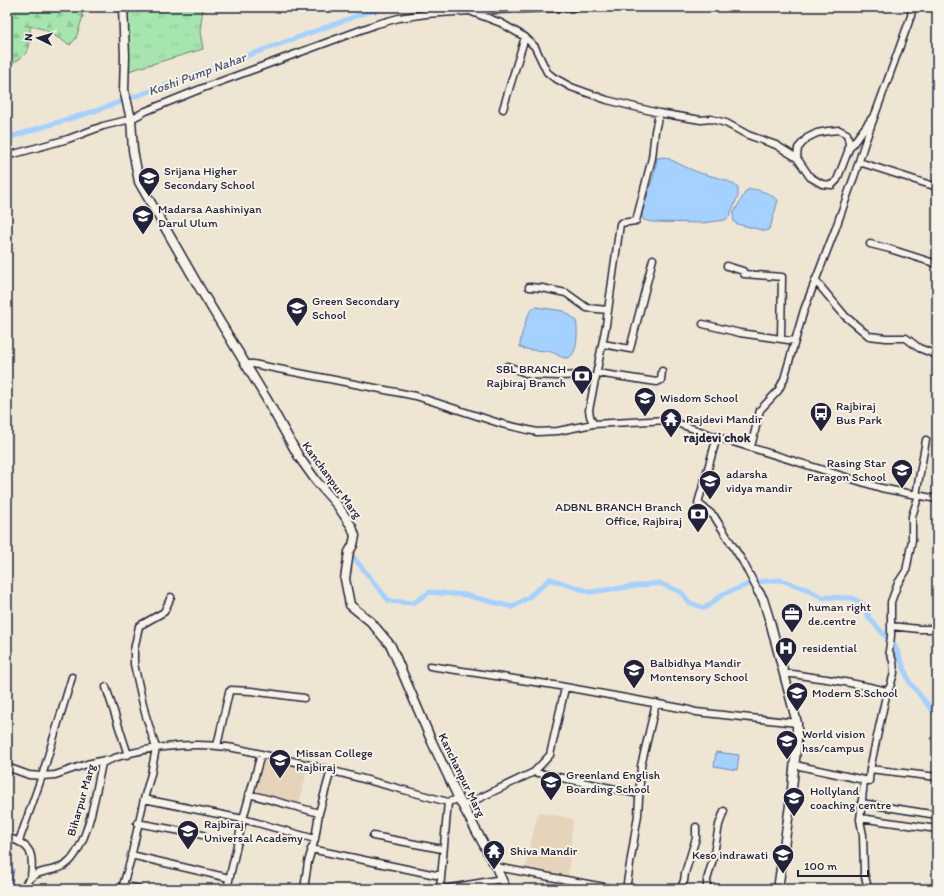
<svg xmlns="http://www.w3.org/2000/svg" width="944" height="896" font-family="Itim,sans-serif">
	<style>
		.built { fill: #e5d4ba }
		.grass { fill: url(#grass-tufts); stroke: #648474 }
		.forest { fill: url(#forest-firs); stroke: #648474 }
		.water { fill: #a4d1ff; stroke: #708bb1 }
		.lines { fill: none; stroke-linecap: round; stroke-linejoin: round }
		.canal { stroke: #a4d1ff; stroke-width: 5 }
		.minor-casing { stroke: #22223b; stroke-width: 9 }
		.major-casing { stroke: #22223b; stroke-width: 11 }
		.minor { stroke: #f7f3e8; stroke-width: 6 }
		.major { stroke: #f7f3e8; stroke-width: 8 }
		.labels { text-anchor: middle; dominant-baseline: central; stroke-width: 4; stroke-linejoin: round; paint-order: stroke }
		.poi-label { font-size: 12px; fill: #22223b; stroke: #f7f3e8; text-anchor: start }
		.street-label { font-size: 12px; fill: #22223b; stroke: #f7f3e8 }
		.water-label { font-size: 13px; font-style: italic; fill: #495776; stroke: #f7f3e8 }
		.neighbourhood-label { font-size: 13px; font-weight: bold; fill: #22223b; stroke: #f7f3e8 }
	</style>
	<defs>
		<pattern id="grass-tufts" width="24" height="20" patternUnits="userSpaceOnUse"><rect width="24" height="20" fill="#a6e5ad"/><path d="M3 7l-1-3M5 7V3M7 7l1-3M15 17l-1-3M17 17v-4M19 17l1-3" fill="none" stroke="#8fc496"/></pattern>
		<pattern id="forest-firs" width="22" height="20" patternUnits="userSpaceOnUse"><rect width="22" height="20" fill="#a6e5ad"/><path d="M5 1l3.5 6h-7zM16 11l3.5 6h-7z" fill="#8fc496"/></pattern>
	</defs>
	<rect width="100%" height="100%" fill="#efe5d3"/>
	<filter id="ink" filterUnits="userSpaceOnUse"><feTurbulence type="fractalNoise" baseFrequency=".025" numOctaves="2"/><feDisplacementMap in="SourceGraphic" scale="8" xChannelSelector="R" yChannelSelector="G"/><feConvolveMatrix kernelMatrix="1 2 1 2 8 2 1 2 1" color-interpolation-filters="sRGB"/></filter>
	<g filter="url(#ink)">
		<path class="built" d="M263 756 308 767 298 807 253 793Z
			M538 812 573 819 568 876 525 869Z
			M557 882 590 887 589 889H556Z"/>
		<path class="grass" d="M132 7H203L200 31 203 49 125 72 123 26Z"/>
		<path class="forest" d="M7 7H79L83 16 76 38 70 45 43 29 30 26C30 32 31 37 30 42 29 55 17 61 7 66Z"/>
		<path class="water" d="M665 157C676 162 688 169 700 173 713 177 728 178 738 188V196L729 217 725 220 703 223 652 222 644 220 642 217V213L655 171 657 158Z
			M750 189C760 189 770 194 778 200L771 225 769 229 766 231 737 224 734 222 733 214 746 191Z
			M536 307 564 311 576 320C578 329 579 359 565 358 559 357 554 352 548 351 538 350 528 351 520 347 519 341 527 315 531 310 531 310 536 307 536 307Z
			M716 752 739 755 737 770 714 766Z
			M7 862 14 870 10 889H7Z"/>
		<g class="lines">
			<path class="canal" d="M7 138 95 111 362 14 385 7
				M349 552 389 601 413 603 430 592 465 595 512 607 529 597 550 579 590 592 659 583 681 592 690 603 705 608 723 594 755 582 781 580 806 589 822 597 852 598 863 604 869 618 895 646 910 683 937 716"/>
			<g class="minor-casing">
				<path id="minor" d="M472 12 501 23 525 37 535 47 547 72 553 77 571 87 607 100 659 113 701 120 711 119 726 123 748 135 776 145 797 158 810 177 822 184 832 185 837 180 849 149 875 114
					M503 109 525 37
					M7 153 14 154 68 139 103 126 131 119 146 111 203 88 377 24 399 18 426 14 469 11 579 7
					M797 158 798 148 807 138 817 133 828 131 839 130 847 134 849 143 848 148
					M859 162 937 187
					M870 244 890 249 937 264
					M727 266 743 271 744 274 782 277 781 339
					M815 280 845 316 869 336 886 338H906L919 348 937 355
					M529 287 542 288 566 293 587 308 608 310
					M703 324 740 333 795 341
					M603 344 630 349 653 259
					M245 364H253L416 396 502 424 537 432 558 431 593 424 668 420 717 437 881 488 937 499
					M507 366 531 375 559 376 582 375 596 379
					M597 373 657 382 661 380 662 371
					M593 424 590 416 589 410 606 325 620 224 621 223 636 221 652 158 655 131 659 113
					M717 437 698 503 714 516 743 562 758 591
					M751 447 760 410 778 391 784 379 804 310 835 230 855 174 864 145 911 16 912 7
					M916 495 926 440
					M891 626 919 629H933
					M430 666 554 685 686 709 696 712 797 723
					M784 674C793 673 803 676 812 677 837 680 862 685 887 691L870 769 869 781 795 765
					M72 677 42 776 55 775 87 764 105 760
					M106 687 128 755
					M887 691 890 687 894 673 893 661 889 651 891 636V602L898 583 906 571 912 540V516L919 495
					M217 746 229 692 231 690 251 691 304 698
					M7 767 29 775 42 776 19 841
					M870 769 937 777
					M534 772 639 794
					M864 780 860 820 863 835 864 873 867 884V889
					M249 794 319 813
					M144 799 243 819 315 839
					M861 803 937 815
					M463 806 534 772 550 755 565 688
					M860 818 937 829
					M137 823 203 835
					M373 836 442 849
					M7 837C31 845 34 852 31 877
					M311 849 436 875H441
					M131 855 229 878
					M496 867 615 889
					M23 889C34 864 55 876 69 862 89 842 96 791 102 763 137 747 189 742 227 747 249 750 271 757 292 761 345 773 396 788 448 802L459 799
					M139 889 123 885 130 862 144 799 151 774 156 748 145 713 134 664V650L139 626 164 612 171 597
					M227 889 243 819 261 754
					M304 889 308 862 315 839 319 813 331 770
					M444 889 502 879
					M445 889H440L448 802
					M626 889 638 815 641 766 656 703
					M680 889 684 881 685 873 696 838V827
					M707 889V880L713 859 719 825 724 811"/>
			</g>
			<g class="major-casing">
				<path id="major" d="M123 7 125 56 124 90 131 119 133 150 139 182 199 287 266 398 299 457 317 482 338 506 352 527 355 536 353 545 349 552 345 579 350 605 371 622 391 646 432 742 459 799 496 867 506 889
					M758 591 763 599 771 625 797 723V740L791 798 778 889"/>
			</g>
			<use href="#minor" class="minor"/>
			<use href="#major" class="major"/>
		</g>
	</g>
	<defs>
		<g id="school-pin" transform="scale(1.15)"><path d="M0 17L-7.5 6A9.5 9.5 0 1 1 7.5 6Z" fill="#22223b" stroke="#f7f3e8"/><path d="M0-5L7-2L0 1L-7-2ZM-4 1L0 2.5L4 1V4Q0 6-4 4Z" fill="#fff"/></g>
		<g id="bank-pin" transform="scale(1.15)"><path d="M0 17L-7.5 6A9.5 9.5 0 1 1 7.5 6Z" fill="#22223b" stroke="#f7f3e8"/><path d="M-6-4H6V4H-6ZM0-2.3a2.3 2.3 0 1 0 0 4.6a2.3 2.3 0 1 0 0-4.6Z" fill="#fff"/></g>
		<g id="bus-pin" transform="scale(1.15)"><path d="M0 17L-7.5 6A9.5 9.5 0 1 1 7.5 6Z" fill="#22223b" stroke="#f7f3e8"/><path d="M-5-6H5V4H4V6H2V4H-2V6H-4V4H-5ZM-3.5-4V0h7V-4ZM-3.5 1.2v1.5H-2V1.2ZM2 1.2v1.5H3.5V1.2Z" fill="#fff"/></g>
		<g id="temple-pin" transform="scale(1.15)"><path d="M0 17L-7.5 6A9.5 9.5 0 1 1 7.5 6Z" fill="#22223b" stroke="#f7f3e8"/><path d="M0-6L5-2H3V0L6.5 2.5H4V6H1.5V3h-3V6H-4V2.5H-6.5L-3 0V-2H-5Z" fill="#fff"/></g>
		<g id="office-pin" transform="scale(1.15)"><path d="M0 17L-7.5 6A9.5 9.5 0 1 1 7.5 6Z" fill="#22223b" stroke="#f7f3e8"/><path d="M-6-3h4V-5.5h4V-3h4V5H-6ZM-1-4.5V-3h2v-1.5ZM-6 0V1H6V0Z" fill="#fff"/></g>
		<g id="hospital-pin" transform="scale(1.15)"><path d="M0 17L-7.5 6A9.5 9.5 0 1 1 7.5 6Z" fill="#22223b" stroke="#f7f3e8"/><path d="M-5-5h3v3.5h4V-5h3V5h-3V1.5h-4V5h-3Z" fill="#fff"/></g>
	</defs>
	<g fill-rule="evenodd">
		<use href="#school-pin" x="149" y="178"/>
		<use href="#school-pin" x="143" y="216"/>
		<use href="#school-pin" x="297" y="308"/>
		<use href="#bank-pin" x="582" y="376"/>
		<use href="#school-pin" x="645" y="398"/>
		<use href="#bus-pin" x="821" y="413"/>
		<use href="#temple-pin" x="671" y="419"/>
		<use href="#school-pin" x="902" y="470"/>
		<use href="#school-pin" x="710" y="481"/>
		<use href="#bank-pin" x="698" y="514"/>
		<use href="#office-pin" x="792" y="614"/>
		<use href="#hospital-pin" x="786" y="648"/>
		<use href="#school-pin" x="634" y="670"/>
		<use href="#school-pin" x="797" y="693"/>
		<use href="#school-pin" x="787" y="741"/>
		<use href="#school-pin" x="280" y="760"/>
		<use href="#school-pin" x="551" y="782"/>
		<use href="#school-pin" x="794" y="798"/>
		<use href="#school-pin" x="188" y="831"/>
		<use href="#temple-pin" x="494" y="851"/>
		<use href="#school-pin" x="783" y="855"/>
	</g>
	<g class="labels">
		<g class="poi-label">
			<text x="164" y="171">Srijana Higher<tspan x="164" dy="14">Secondary School</tspan></text>
			<text x="158" y="209">Madarsa Aashiniyan<tspan x="158" dy="14">Darul Ulum</tspan></text>
			<text x="312" y="301">Green Secondary<tspan x="312" dy="14">School</tspan></text>
			<text x="566" y="369" text-anchor="end">SBL BRANCH<tspan x="566" dy="14">Rajbiraj Branch</tspan></text>
			<text x="660" y="398">Wisdom School</text>
			<text x="836" y="406">Rajbiraj<tspan x="836" dy="14">Bus Park</tspan></text>
			<text x="686" y="419">Rajdevi Mandir</text>
			<text x="886" y="463" text-anchor="end">Rasing Star<tspan x="886" dy="14">Paragon School</tspan></text>
			<text x="726" y="474">adarsha<tspan x="726" dy="14">vidya mandir</tspan></text>
			<text x="682" y="507" text-anchor="end">ADBNL BRANCH Branch<tspan x="682" dy="14">Office, Rajbiraj</tspan></text>
			<text x="808" y="607">human right<tspan x="808" dy="14">de.centre</tspan></text>
			<text x="802" y="648">residential</text>
			<text x="650" y="663">Balbidhya Mandir<tspan x="650" dy="14">Montensory School</tspan></text>
			<text x="812" y="693">Modern S.School</text>
			<text x="802" y="734">World vision<tspan x="802" dy="14">hss/campus</tspan></text>
			<text x="296" y="753">Missan College<tspan x="296" dy="14">Rajbiraj</tspan></text>
			<text x="566" y="775">Greenland English<tspan x="566" dy="14">Boarding School</tspan></text>
			<text x="810" y="791">Hollyland<tspan x="810" dy="14">coaching centre</tspan></text>
			<text x="204" y="824">Rajbiraj<tspan x="204" dy="14">Universal Academy</tspan></text>
			<text x="510" y="851">Shiva Mandir</text>
			<text x="768" y="855" text-anchor="end">Keso indrawati</text>
		</g>
		<g class="street-label">
			<text transform="translate(332 480) rotate(54)">Kanchanpur Marg</text>
			<text transform="translate(462 775) rotate(64)">Kanchanpur Marg</text>
			<text transform="translate(81 800) rotate(-74)">Biharpur Marg</text>
		</g>
		<g class="water-label">
			<text transform="translate(197 74) rotate(-20)">Koshi Pump Nahar</text>
		</g>
		<g class="neighbourhood-label">
			<text x="717" y="437">rajdevi chok</text>
		</g>
	</g>
	<rect width="944" height="896" fill="none" stroke="#f7f3e8" stroke-width="24"/>
	<rect x="12" y="12" width="920" height="872" fill="none" stroke="#22223b" stroke-width="1.5" filter="url(#ink)"/>
	<g transform="translate(38 38) rotate(275)" stroke="#f7f3e8" stroke-width="3" paint-order="stroke">
	<path d="M0-3L7 15L0 10L-7 15Z" fill="#22223b"/>
	<text y="-6" font-size="11" font-weight="bold" text-anchor="middle" fill="#22223b">N</text>
	</g>
	<path d="M798 870v6h70v-6" fill="none" stroke="#22223b" stroke-width="2"/>
	<text x="804" y="870" font-size="12" fill="#22223b" stroke="#f7f3e8" stroke-width="3" paint-order="stroke">100 m</text>
</svg>
